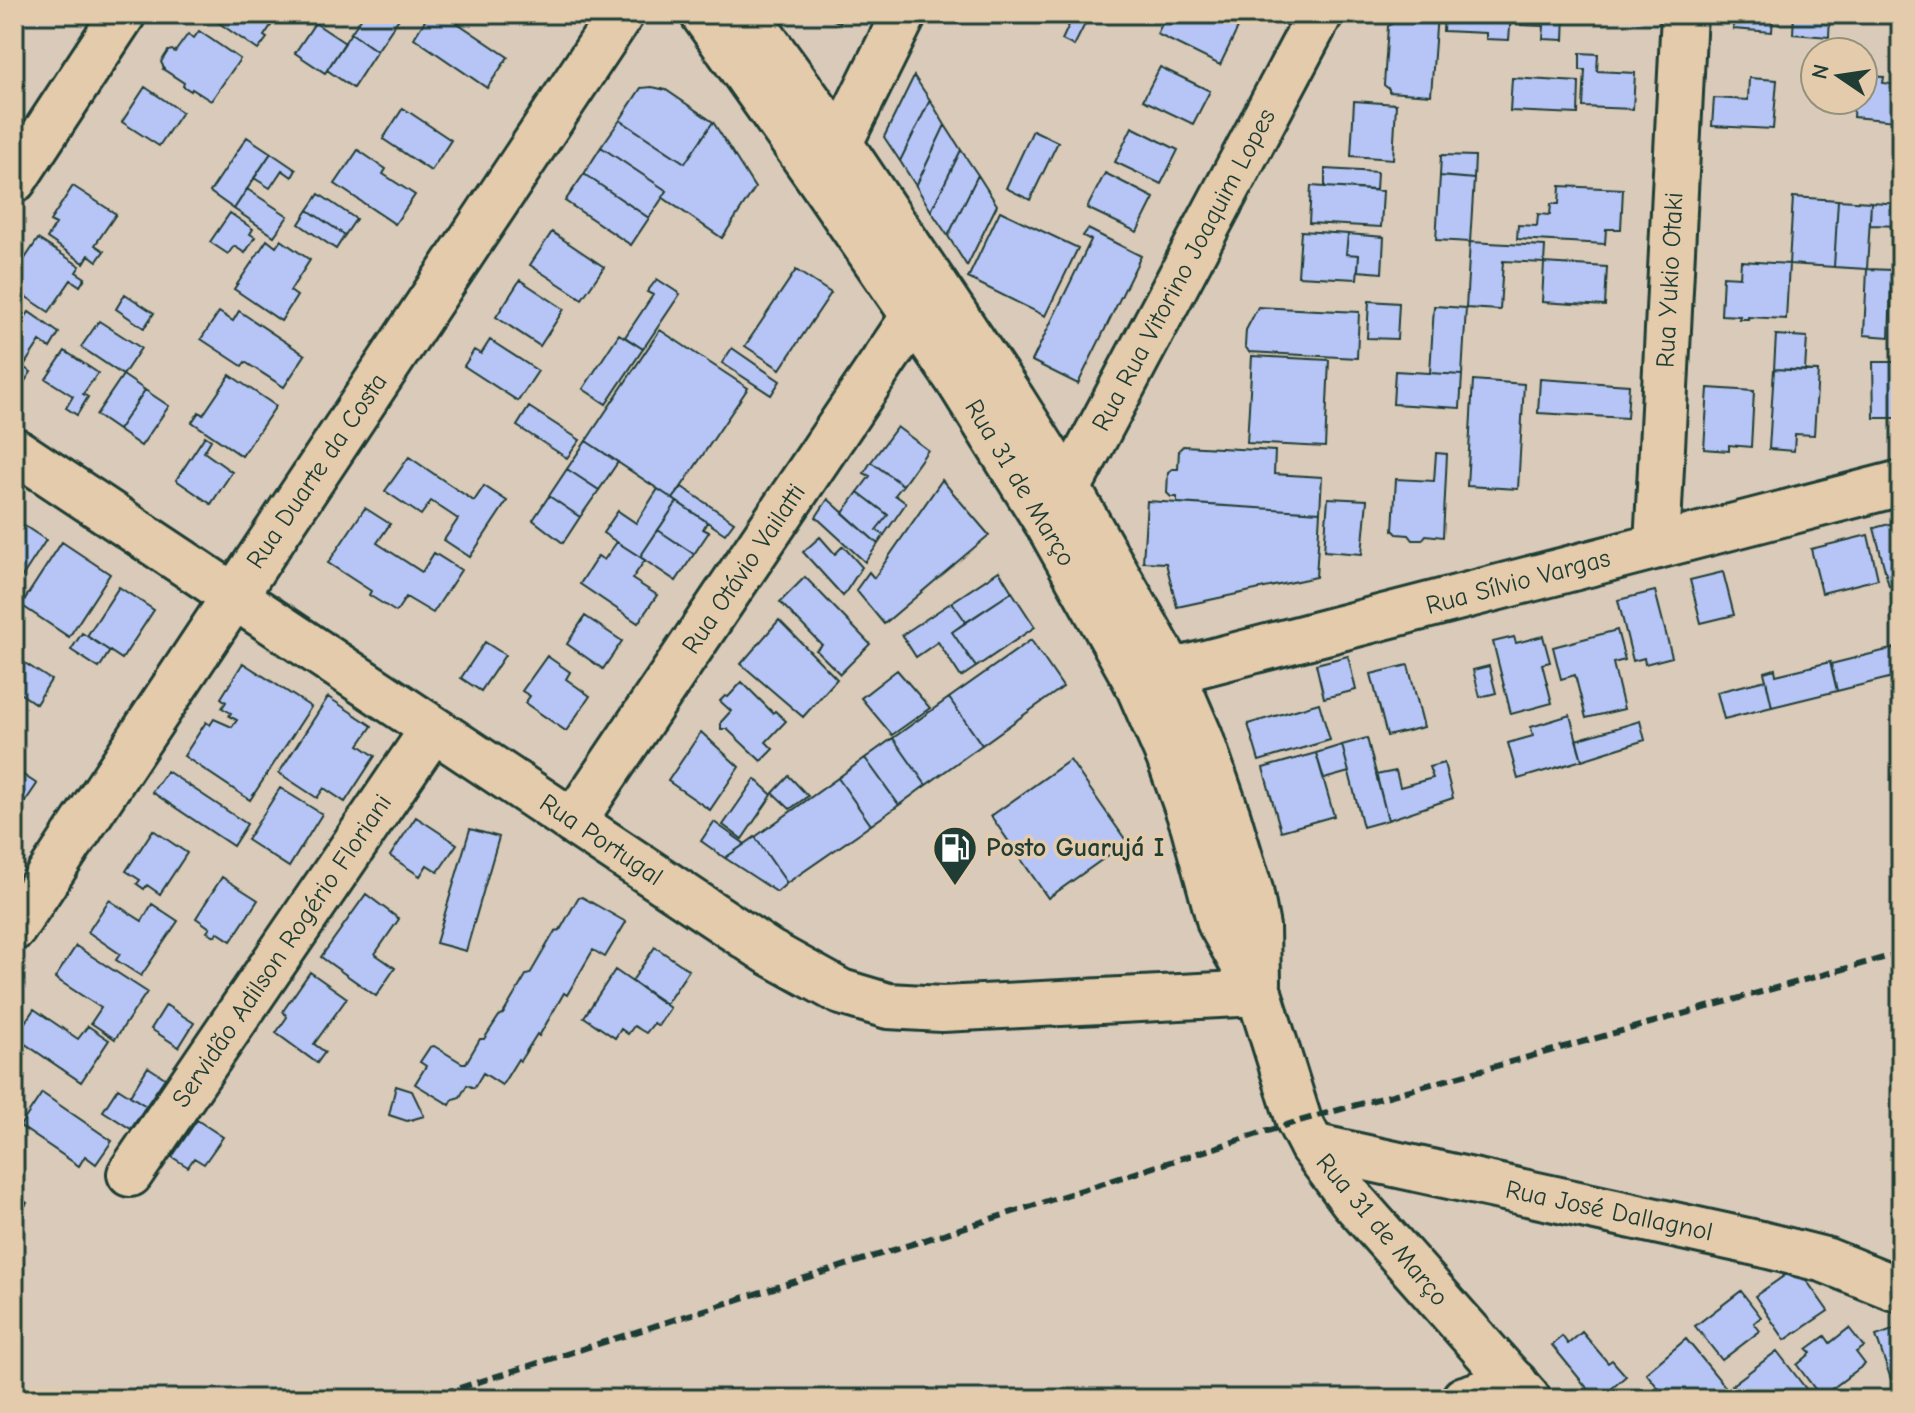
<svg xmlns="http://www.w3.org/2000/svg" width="1915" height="1413" font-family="'Comic Neue',sans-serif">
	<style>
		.building { fill: #b7c5f6; stroke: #1f3d34; stroke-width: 2 }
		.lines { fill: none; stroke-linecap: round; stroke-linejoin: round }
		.minor-casing { stroke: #1f3d34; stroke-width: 50 }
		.major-casing { stroke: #1f3d34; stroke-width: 50 }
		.minor { stroke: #e3cbab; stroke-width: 44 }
		.major { stroke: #e3cbab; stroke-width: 44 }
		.rail { stroke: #1f3d34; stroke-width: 6; stroke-dasharray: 12 6; stroke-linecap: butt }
		.labels { text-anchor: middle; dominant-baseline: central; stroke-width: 7; stroke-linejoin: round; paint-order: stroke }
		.street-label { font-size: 26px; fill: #1f3d34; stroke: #e3cbab }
		.poi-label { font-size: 26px; font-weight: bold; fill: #1f3d34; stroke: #e3cbab; text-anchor: start }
	</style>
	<rect width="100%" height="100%" fill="#dacaba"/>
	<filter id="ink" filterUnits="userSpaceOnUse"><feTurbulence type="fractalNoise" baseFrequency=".0125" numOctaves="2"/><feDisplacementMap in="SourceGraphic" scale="16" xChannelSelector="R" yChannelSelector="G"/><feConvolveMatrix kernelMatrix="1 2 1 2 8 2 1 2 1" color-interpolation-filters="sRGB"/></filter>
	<g filter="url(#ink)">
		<path class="building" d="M206 14H270L276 18 264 36 267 38 258 50Z
			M364 14H402L377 51 351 33Z
			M429 14H444L508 57 487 88 414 38Z
			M821 14H844L840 23Z
			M1074 14H1090L1074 46 1062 40Z
			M1176 14H1209L1238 28 1220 65 1157 34 1164 20 1171 24Z
			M1394 14H1437L1431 95 1389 92V89L1384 85 1388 26 1393 23Z
			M1444 14H1511L1509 40 1486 39V33L1443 31Z
			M1522 14H1565L1564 40 1543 39 1544 26 1521 25Z
			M1734 14H1773L1772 32 1733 29Z
			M1794 14H1830L1829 37 1793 34Z
			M315 23 345 43 325 73 295 53Z
			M199 31 240 59 211 101 192 89 191 91 183 86 184 83 163 69 164 68 161 62 168 51 172 50 175 52 188 34 194 38Z
			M351 33 377 51 353 88 327 70Z
			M1580 53 1598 54 1597 71 1635 73 1633 109 1583 107 1585 70H1580Z
			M1160 67 1210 91 1193 124 1143 100Z
			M914 76 930 100 900 161 884 137Z
			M1864 76 1884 77 1883 83 1899 85 1896 121 1853 117 1854 101 1862 102 1863 100Z
			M1512 78 1579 82 1578 114 1510 111Z
			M1749 78 1777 80 1773 129 1712 126 1714 98 1748 100Z
			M145 87 182 112 159 146 122 122Z
			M652 87 666 90 713 122 685 163 620 120 641 88Z
			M930 100 945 125 916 186 900 161Z
			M1354 101 1396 104 1393 159 1351 156Z
			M403 108 451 140 431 171 383 139Z
			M620 120 685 163 713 122 755 188 722 238 662 197 667 191 601 147Z
			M945 125 961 150 931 211 916 186Z
			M1132 127 1178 150 1161 184 1115 162Z
			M1033 130 1058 142 1030 200 1006 188Z
			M247 137 271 153 234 209 210 192Z
			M601 147 667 191 649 218 584 174Z
			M358 150 386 169 383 174 415 195 395 224 335 184Z
			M961 150 978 175 948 236 931 211Z
			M271 153 296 170 292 177 282 170 270 188 254 178Z
			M1441 155 1475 156 1474 179 1440 176Z
			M1325 169 1377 172 1376 190 1325 187Z
			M1105 173 1154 198 1137 232 1087 208Z
			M584 174 649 218 631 245 565 201Z
			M978 175 997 205 967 266 948 236Z
			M1440 176 1474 179 1470 242 1436 240Z
			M73 186 116 214 95 245 104 251 97 261 89 255 84 263 47 238 56 224 50 221Z
			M1311 186 1383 191 1381 227 1309 223Z
			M1560 186 1623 189 1621 229H1606L1605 244 1517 239 1518 225 1537 226 1538 214 1550 215 1551 204H1559Z
			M247 189 288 216 274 236 234 209Z
			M319 194 356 219 345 235 308 210Z
			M1793 197 1838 200 1834 267 1789 264Z
			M1838 200 1871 202 1867 269 1834 267Z
			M1871 202 1901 204V226L1870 225Z
			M308 210 345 235 336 249 299 224Z
			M1000 211 1078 248 1045 316 968 278Z
			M230 213 253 229 250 234 255 237 245 253 234 246 228 254 210 242Z
			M1088 229 1141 256 1078 384 1032 361 1091 240 1083 236Z
			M1301 231 1348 234 1346 254 1359 255 1357 279 1298 276Z
			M552 232 604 267 582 299 530 265Z
			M1348 234 1384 237 1382 273 1358 271 1359 255 1346 254Z
			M38 239 80 266 76 272 85 278 80 286 71 280 49 312 14 289V265L20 257 24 260Z
			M267 240 276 247 281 240 310 260 290 291 297 296 281 321 234 289Z
			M1470 242 1545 246 1544 263 1503 261 1500 310 1466 308Z
			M1741 261 1789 264 1786 319 1748 317V319H1739L1740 316 1721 315 1723 276 1740 277Z
			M1544 263 1607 267 1605 306 1542 302Z
			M1867 269 1892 270 1889 337 1864 335Z
			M796 270 831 293 780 369 745 346Z
			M657 279 680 294 643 349 625 337 653 295 647 292Z
			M520 280 564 309 540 346 496 317Z
			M125 294 154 313 144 328 116 309Z
			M1369 301 1399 303 1397 339 1367 338Z
			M1434 306 1466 308 1462 375 1430 373Z
			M1258 307 1359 312 1357 358 1249 352 1245 346 1246 330Z
			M239 311 305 355 284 387 245 362 242 366 201 339 219 312 233 321Z
			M14 312 24 319 29 312 59 333 50 348 40 341 23 367 31 372 21 387 14 383Z
			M99 321 141 348 123 375 81 347Z
			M660 330 748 388 673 499 586 441Z
			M619 334 643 349 606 404 583 389Z
			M1776 335 1807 337 1805 371 1774 369Z
			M490 340 538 371 518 401 464 366 474 350 481 354Z
			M732 348 780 381 771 395 722 363Z
			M65 351 98 373 83 394 88 397 77 415 66 408 73 396 46 379Z
			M1252 356 1329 360 1325 447 1247 443Z
			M1873 362H1901V418H1874Z
			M1774 369 1818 371 1814 435 1795 434 1794 451 1769 449Z
			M1395 371 1462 375 1460 408 1393 404Z
			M123 375 145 390 118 430 96 415Z
			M230 375 276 406 242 456 192 422 199 412 203 415Z
			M1540 379 1629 385 1627 418 1538 413Z
			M1473 380 1524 384 1518 489 1467 486Z
			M1708 388 1754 391 1751 447 1729 445V451L1704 449Z
			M145 390 169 406 141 446 118 430Z
			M529 407 580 440 567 458 517 426Z
			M897 427 928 450 903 485 871 462Z
			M205 436 211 440 204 452 232 472 211 504 176 480Z
			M586 441 618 462 599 490 567 469Z
			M1183 446 1275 451 1274 474 1322 477 1320 512 1177 503V497H1171L1167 493 1168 472 1172 469H1178L1179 450Z
			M1436 453 1447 454 1443 537 1426 535 1422 540H1413L1409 535 1397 534 1393 530 1396 479 1434 481Z
			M409 457 474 501 484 486 507 501 470 557 444 540 458 519 431 501 421 515 385 491Z
			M871 462 903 485 895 495 906 503 884 535 876 530 888 515 858 492 870 476 864 473Z
			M567 469 599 490 580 517 549 496Z
			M942 480 989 535 884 624 856 590 869 572 874 578Z
			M682 487 734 522 725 534 673 499Z
			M658 489 677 502 640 557 603 533 618 511 636 523Z
			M858 492 888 515 876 530 884 535 878 544 843 513Z
			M549 496 580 517 563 543 533 520Z
			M1328 498 1367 500 1362 554 1324 551Z
			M828 499 878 544 865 562 816 517Z
			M1147 501 1320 512 1316 577 1177 607 1166 563 1143 562Z
			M677 502 707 522 703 529 709 532 694 554 658 530Z
			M365 508 390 524 377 543 422 572 434 553 461 570 433 613 406 597 396 612 369 595 371 591 328 563Z
			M14 519 46 540 14 589Z
			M1901 521V583L1889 586 1874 528Z
			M658 530 694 554 676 581 640 557Z
			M1868 535 1878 579 1822 593 1811 549Z
			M820 537 835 554 843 546 862 567 843 596 803 552Z
			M62 542 110 574 69 637 21 605Z
			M617 542 645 560 632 579 657 595 638 623 580 584 598 556 604 560Z
			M999 571 1012 592 966 622 952 602Z
			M1723 572 1734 615 1701 623 1690 580Z
			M805 577 870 644 840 674 816 650 822 645 780 602Z
			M119 587 154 610 122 659 87 636Z
			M1655 591 1672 657 1645 664 1644 658 1633 661 1618 600Z
			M1012 592 1035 627 976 667 952 632Z
			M952 602 966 622 952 632 976 667 961 677 938 642 916 657 902 635Z
			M585 616 622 641 603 669 567 644Z
			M779 620 837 679 803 717 741 664Z
			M1617 630 1625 660 1613 663 1624 709 1586 718 1575 675 1561 679 1553 647Z
			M82 633 110 651 99 668 71 650Z
			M1543 636 1550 662 1542 664 1552 703 1511 714 1493 642 1514 637 1516 643Z
			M1031 640 1063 687 982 745 949 698Z
			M485 642 505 655 481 691 461 678Z
			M1895 648 1901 675 1837 691 1831 664Z
			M14 656 51 680 36 704 14 689Z
			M547 656 570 672 566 679 590 696 566 731 525 703 530 696 522 691Z
			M1348 656 1356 690 1324 698 1316 664Z
			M1830 662 1837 691 1772 707 1764 672 1775 669 1776 675Z
			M243 663 311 707 250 800 184 756 206 722 210 725 214 719 232 727 237 720 229 716 231 713 222 708 226 702 221 698Z
			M1408 665 1424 727 1387 736 1371 674Z
			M1489 666 1496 693 1480 697 1473 670Z
			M897 670 930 708 892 735 861 698Z
			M1766 680 1772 707 1724 719 1717 692Z
			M742 682 773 713 775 711 786 721 766 742 773 749 761 761 727 729H721V722L731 711 720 701 725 696 728 697Z
			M328 697 372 726 359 745 375 756 345 802 324 788 317 798 279 773Z
			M949 698 982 745 926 785 893 738Z
			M1319 703 1330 740 1259 761 1248 724Z
			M1570 715 1582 760 1518 779 1508 743 1533 736 1531 727Z
			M1640 721 1645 740 1582 760 1576 740Z
			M701 732 739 767 710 810 668 781Z
			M893 738 926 785 899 805 865 758Z
			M1367 738 1388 820 1363 827 1342 745Z
			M1342 745 1349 772 1324 779 1316 753Z
			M1316 753 1334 816 1281 831 1263 768Z
			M865 758 899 805 871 825 838 778Z
			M1070 760 1127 842 1048 898 991 816Z
			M1444 763 1453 798 1388 820 1376 775 1396 771 1400 787 1433 778 1429 767Z
			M14 769 37 784 14 818Z
			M167 771 247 824 233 846 152 792Z
			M789 776 808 796 790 809 773 793Z
			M838 778 871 825 787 883 755 837Z
			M755 779 772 795 742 839 723 825Z
			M280 788 322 814 289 867 247 840Z
			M416 817 457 844 438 872 427 865 420 876 390 856Z
			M714 822 745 844 725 858 701 841Z
			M470 829 499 837 466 951 436 943Z
			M153 830 187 853 160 894 147 885 144 889 137 884 140 880 126 871Z
			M755 837 787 883 777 892 725 858Z
			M222 877 258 900 231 941 217 932 215 936 207 932 210 928 196 918Z
			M366 894 399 919 375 954 395 968 376 996 321 957Z
			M582 897 626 922 605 957 593 950 567 995 564 993 539 1036 537 1034 520 1061 518 1059 502 1085 483 1073 474 1088 467 1085 460 1097 453 1099 450 1105 415 1084 426 1066 420 1062 430 1047 434 1046 462 1063H466L480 1039H484L499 1016 503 1014 526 975 530 974 555 931 560 930 578 898Z
			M109 900 142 921 152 904 178 921 141 976 116 960 120 954 88 932Z
			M76 946 147 992 115 1039 91 1023 101 1008 55 978Z
			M655 947 689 970 666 1004 632 981Z
			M615 970 670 1008 658 1026 654 1023 646 1033 634 1026 628 1034 621 1029 615 1038 584 1017Z
			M310 972 347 998 314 1044 325 1052 317 1063 276 1033 287 1017 283 1011Z
			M166 1005 194 1023 179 1047 151 1029Z
			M34 1009 78 1039 88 1026 109 1040 81 1082 15 1037Z
			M148 1067 165 1078 146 1106 130 1096Z
			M396 1086 412 1091 424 1116 407 1121 389 1115Z
			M118 1088 146 1106 131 1129 103 1111Z
			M42 1093 112 1141 96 1164 85 1156 79 1166 20 1126Z
			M197 1120 223 1137 204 1164 194 1158 188 1167 172 1157Z
			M14 1194 27 1203 18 1215 14 1212Z
			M1797 1267 1828 1311 1785 1340 1755 1296Z
			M1741 1291 1761 1317 1754 1323 1760 1331 1722 1360 1695 1326Z
			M1901 1327V1382L1893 1385 1876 1336Z
			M1849 1328 1864 1347 1856 1352 1865 1364 1821 1397 1797 1365 1811 1353 1807 1349 1825 1336 1830 1343Z
			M1582 1332 1608 1363 1612 1360 1626 1376 1600 1399H1596L1552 1345 1562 1336 1568 1344Z
			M1686 1339 1728 1390 1717 1399H1667L1646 1373Z
			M1777 1351 1813 1398 1742 1399 1732 1385Z"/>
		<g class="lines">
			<g class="minor-casing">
				<path id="minor" d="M14 180 123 14
					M14 450 769 952 841 992 888 1006 942 1009 1259 993
					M1053 517 1320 14
					M1657 546 1684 14
					M1136 681 1901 483
					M573 822 914 316
					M14 928 621 14
					M1312 1146 1761 1244 1825 1260 1895 1288H1901
					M130 1174 433 729
					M1464 1399 1515 1383"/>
			</g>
			<g class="major-casing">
				<path id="major" d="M703 14 821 181 960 383 1049 526 1136 681 1169 757 1193 824 1220 923 1259 993 1299 1121 1312 1146 1353 1201 1528 1399
					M746 14 839 142 1013 401 1068 488 1172 672 1200 737 1228 817 1250 890 1257 927 1258 983
					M829 165 904 14"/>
			</g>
			<use href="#minor" class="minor"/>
			<use href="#major" class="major"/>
			<path class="rail" d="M425 1399 1299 1121 1901 953"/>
		</g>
	</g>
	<defs>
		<g id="fuel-pin" transform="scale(2.3)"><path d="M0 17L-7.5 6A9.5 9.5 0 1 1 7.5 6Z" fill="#1f3d34" stroke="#e3cbab"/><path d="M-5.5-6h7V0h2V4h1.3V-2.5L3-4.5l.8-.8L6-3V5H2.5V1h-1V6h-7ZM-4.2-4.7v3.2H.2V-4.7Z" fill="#fff"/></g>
	</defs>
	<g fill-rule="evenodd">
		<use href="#fuel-pin" x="955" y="848"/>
	</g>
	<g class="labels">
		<g class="street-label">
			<text transform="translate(1184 270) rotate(-62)">Rua Rua Vitorino Joaquim Lopes</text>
			<text transform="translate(1670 280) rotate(-87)">Rua Yukio Otaki</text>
			<text transform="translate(317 471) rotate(-56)">Rua Duarte da Costa</text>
			<text transform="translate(1020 483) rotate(59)">Rua 31 de Março</text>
			<text transform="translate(744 569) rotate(-56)">Rua Otávio Vailatti</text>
			<text transform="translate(1518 582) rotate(-15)">Rua Sílvio Vargas</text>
			<text transform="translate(601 840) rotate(34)">Rua Portugal</text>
			<text transform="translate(282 951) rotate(-56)">Servidão Adilson Rogério Floriani</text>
			<text transform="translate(1609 1211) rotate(12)">Rua José Dallagnol</text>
			<text transform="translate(1382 1230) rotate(50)">Rua 31 de Março</text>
		</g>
		<g class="poi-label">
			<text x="986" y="848">Posto Guarujá I</text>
		</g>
	</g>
	<rect width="1915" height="1413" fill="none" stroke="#e3cbab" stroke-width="48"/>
	<rect x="24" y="24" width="1867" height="1365" fill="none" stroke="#1f3d34" stroke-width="3" filter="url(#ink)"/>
	<g transform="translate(1839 76) rotate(283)"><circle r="38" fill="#e3cbab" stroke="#95927b" stroke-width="2"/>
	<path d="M0-6L14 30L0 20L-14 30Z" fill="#1f3d34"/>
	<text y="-12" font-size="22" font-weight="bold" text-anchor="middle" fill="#1f3d34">N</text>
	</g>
</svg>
